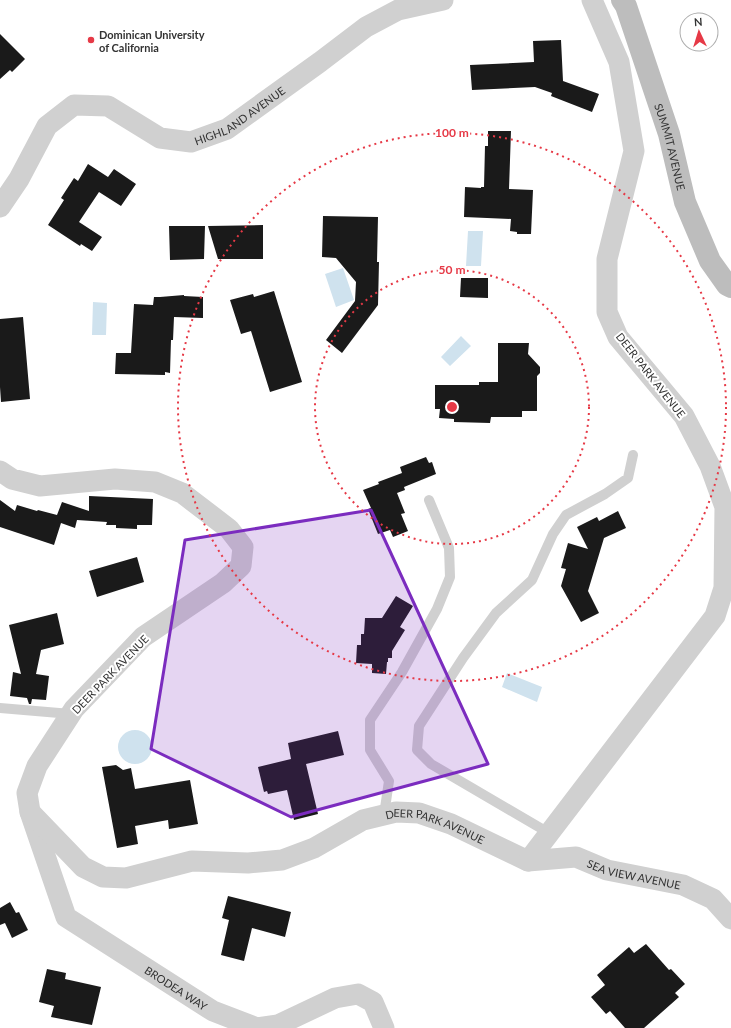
<svg xmlns="http://www.w3.org/2000/svg" width="731" height="1028" font-family="Lato,sans-serif">
	<style>
		.water { fill: #cfe2ee }
		.building { fill: #1a1a1a }
		.lines { fill: none; stroke-linecap: round; stroke-linejoin: round }
		.lane { stroke: #d0d0d0; stroke-width: 10 }
		.street { stroke: #d0d0d0; stroke-width: 21 }
		.secondary { stroke: #bdbdbd; stroke-width: 22 }
		.marked { fill: #7b2cbf; fill-opacity: 0.2; stroke: #7b2cbf; stroke-width: 3; stroke-linejoin: round }
		.ring { fill: none; stroke: #e63946; stroke-width: 2; stroke-dasharray: 2 4 }
		.poi-dot { fill: #e63946; stroke: #fff; stroke-width: 1.5 }
		.labels { text-anchor: middle; dominant-baseline: central; stroke-width: 4; stroke-linejoin: round; paint-order: stroke }
		.poi-label { font-size: 11px; font-weight: bold; fill: #333; stroke: #fff; text-anchor: start }
		.street-label { font-size: 11px; fill: #333; stroke: #fff }
		.centre { fill: #e63946; stroke: #fff; stroke-width: 2 }
		.ring-label { font-size: 12px; text-anchor: middle; font-weight: bold; fill: #e63946; stroke: #fff; stroke-width: 4; stroke-linejoin: round; paint-order: stroke }
	</style>
	<rect width="100%" height="100%" fill="#fff"/>
	<path class="water" d="M468 231H483L481 266H466Z
		M343 268 354 300 336 307 325 274Z
		M93 302 107 303 106 335H92Z
		M461 336 471 346 450 366 441 357Z
		M507 673 542 687 537 702 502 687Z
		M118 747a17 17 0 1 1 34 0a17 17 0 1 1-34 0Z"/>
	<path class="building" d="M0 34 25 59 12 72 10 70 0 79Z
		M561 40 563 81 599 94 592 112 551 96 552 93 535 87 472 90 470 65 534 62 533 41Z
		M488 131H511L509 189 533 190 531 234H517V232L510 231 511 219 464 217 465 187 481 188V187H484L485 146H488Z
		M88 164 108 177 114 169 136 184 121 206 99 192 79 222 102 237 92 251 81 244 80 246 48 225 64 200 61 198 74 178 78 181Z
		M323 216 378 217 377 262H379L378 305 342 353 326 340 355 301 356 282 336 258 322 257Z
		M263 225V259H218L208 226Z
		M169 226H205L204 259 170 260Z
		M461 278H488V298L460 297Z
		M274 291 302 382 270 392 251 331 241 334 230 300 253 294 254 297Z
		M184 295V296L203 297V318L174 317 173 340H171L170 373 165 372V375L115 374 116 353H131L134 304 153 305 154 297H160Z
		M23 317 30 399 1 402 0 387V319Z
		M498 343H529L528 354 540 367V373L537 376V411H522V417H491L490 423 454 422V419L439 418 440 409H435V385H479V382H498Z
		M426 457 429 463 432 462 436 474 404 487 405 490 397 493 405 513 401 514 408 531 393 537 390 530 378 534 368 509 371 508 363 490 379 484 378 482 402 473 400 467Z
		M89 496 153 499 152 525H137V529L116 528V525H106L107 522 77 520 75 528 61 523 54 545 0 527V500L15 511 17 505 37 511 38 510 57 515 62 502 89 511Z
		M618 511 626 528 604 538 588 591 599 613 581 622 561 586 566 569 561 568 568 543 588 549 577 527 597 517 599 521Z
		M137 557 144 582 97 597 89 571Z
		M396 596 413 606 400 627 405 630 392 651V658H388V662H387L386 674 372 673V664L356 663 357 645H361V634H364L365 618H382Z
		M57 613 64 644 41 650 36 674 49 676 46 700 32 699 31 704H29L27 698 10 696 13 672 21 674 9 625Z
		M338 731 344 755 306 764 318 814 294 820 287 790 268 794 267 791 264 792 258 767 291 759 288 743Z
		M116 765 123 770 131 768 135 789 190 780 198 824 169 829 168 820 135 826 138 844 117 848 102 767Z
		M228 896 291 912 285 937 252 928 244 961 221 955 229 920 222 918Z
		M10 902 16 913 19 912 28 930 12 938 5 923 0 925V908Z
		M646 944 669 970 671 969 685 984 675 993 679 997 644 1028H625L610 1011 606 1014 591 997 605 985 597 975 629 947 634 953Z
		M47 969 66 973 65 979 101 987 92 1025 51 1017 54 1006 39 1002Z"/>
	<g class="lines">
		<path class="lane" d="M0 708 71 714
			M384 815 389 781 370 750V720L402 672 437 609 450 577 449 548 429 500
			M549 833 431 764 417 750 419 726 463 658 496 613 532 580 553 534 566 515 605 494 628 478 633 455"/>
		<g class="street">
			<path id="s1" d="M0 207 19 179 47 126 74 105 108 106 160 138 191 142 227 129 320 62 366 27 398 10 443 0"/>
			<path id="s2" d="M0 471 12 479 40 486 115 479 155 482 182 493 229 529 243 547 241 566 223 583 143 637 74 709 37 766 27 793 30 812 66 917 213 1011 257 1028 278 1025 335 998 358 994 373 1002 384 1028"/>
			<path id="s3" d="M30 812 83 867 103 877 126 878 192 861 248 863 282 860 314 848 363 820 396 812 419 813 451 824 528 861 715 616 724 588 725 507 710 466 684 416 618 337 607 312V259L634 151 619 62 592 0"/>
			<path id="s4" d="M528 861 576 857 607 870 683 885 713 899 731 919"/>
		</g>
		<path class="secondary" id="s5" d="M622 0 626 6 669 134 685 202 710 261 727 285 731 287"/>
	</g>
	<path class="marked" d="M371 510 488 764 291 817 151 749 185 540Z"/>
	<g class="ring">
		<circle cx="452" cy="407" r="137"/>
		<circle cx="452" cy="407" r="274"/>
	</g>
	<circle class="poi-dot" cx="91" cy="40" r="4"/>
	<g class="labels">
		<g class="poi-label">
			<text x="99" y="34">Dominican University<tspan x="99" dy="13">of California</tspan></text>
		</g>
		<g class="street-label">
			<text stroke="none"><textPath href="#s1" startOffset="310">HIGHLAND AVENUE</textPath></text>
			<text stroke="none"><textPath href="#s5" startOffset="155">SUMMIT AVENUE</textPath></text>
			<text transform="translate(651 375) rotate(52)">DEER PARK AVENUE</text>
			<text transform="translate(110 674) rotate(-46)">DEER PARK AVENUE</text>
			<text stroke="none"><textPath href="#s3" startOffset="446">DEER PARK AVENUE</textPath></text>
			<text stroke="none"><textPath href="#s4" startOffset="109">SEA VIEW AVENUE</textPath></text>
			<text stroke="none"><textPath href="#s2" startOffset="868">BRODEA WAY</textPath></text>
		</g>
	</g>
	<circle cx="452" cy="407" r="6" class="centre"/>
	<g class="ring-label">
		<text x="452" y="137">100 m</text>
		<text x="452" y="274">50 m</text>
	</g>
	<g transform="translate(699 32) rotate(356)"><circle r="19" fill="#ffffff" stroke="#adadad"/>
	<path d="M0-3L7 15L0 10L-7 15Z" fill="#e63946"/>
	<text y="-6" font-size="11" font-weight="bold" text-anchor="middle" fill="#333333">N</text>
	</g>
</svg>
